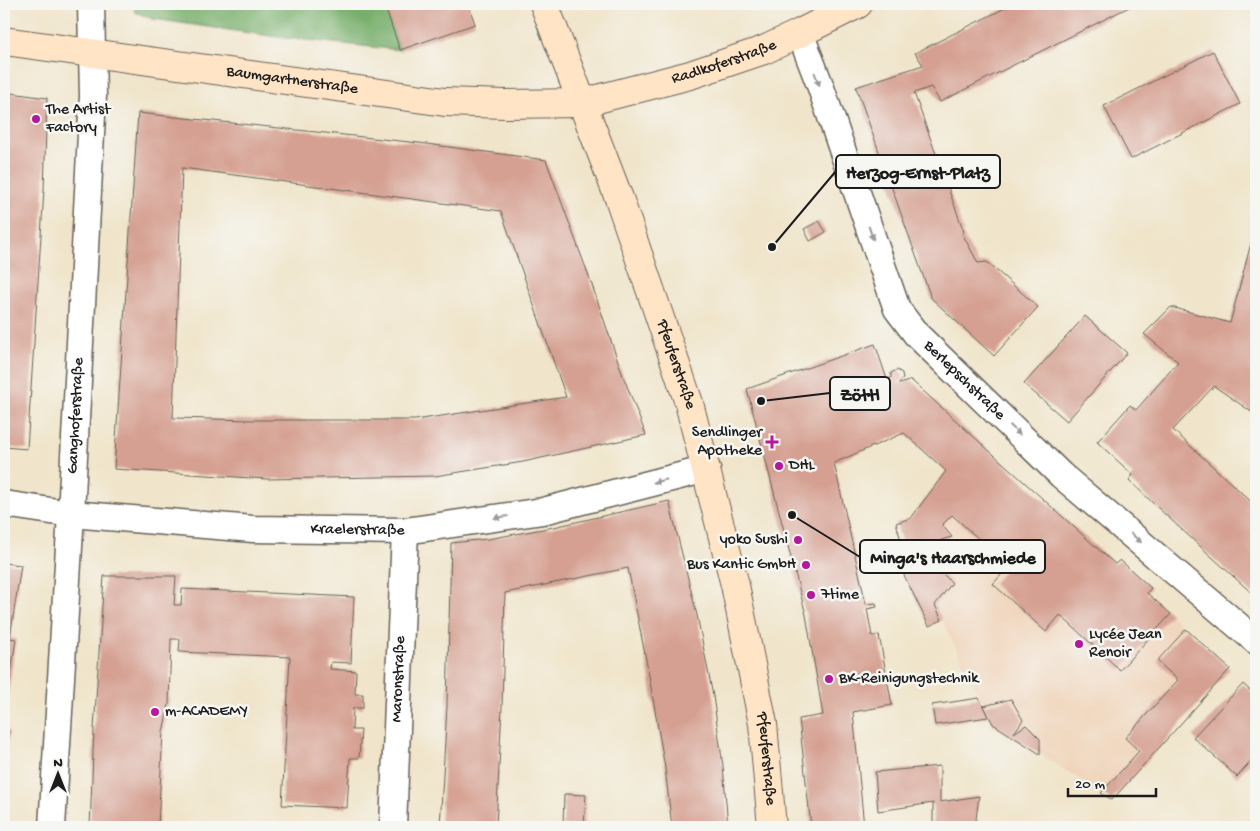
<svg xmlns="http://www.w3.org/2000/svg" width="1260" height="831" font-family="'Gochi Hand',sans-serif">
	<style>
		.built { fill: #f0d5bc }
		.forest { fill: #78af6c; stroke: #4a6644 }
		.building { fill: #d5a092; fill-rule: evenodd }
		.lines { fill: none; stroke-linecap: round; stroke-linejoin: round }
		.street-casing { stroke: #666259; stroke-width: 29 }
		.secondary-casing { stroke: #666259; stroke-width: 30 }
		.street { stroke: #fff; stroke-width: 26 }
		.secondary { stroke: #ffe4c6; stroke-width: 28 }
		.oneway { fill: #999 }
		.poi-dot { fill: #b5179e; stroke: #f6f6f2; stroke-width: 2 }
		.labels { text-anchor: middle; dominant-baseline: central; stroke-width: 5; stroke-linejoin: round; paint-order: stroke }
		.street-label { font-size: 16px; fill: #1c1c1c; stroke: #f6f6f2 }
		.poi-label { font-size: 16px; fill: #1c1c1c; stroke: #f6f6f2; text-anchor: start }
		.leader { fill: none; stroke: #1c1c1c; stroke-width: 2 }
		.callout-dot { fill: #1c1c1c; stroke: #f6f6f2; stroke-width: 2 }
		.callout { fill: #f6f6f2; stroke: #1c1c1c; stroke-width: 2 }
		.callout-label { font-size: 18px; text-anchor: middle; font-weight: bold; fill: #1c1c1c }
	</style>
	<rect width="100%" height="100%" fill="#f6f6f2"/>
	<filter id="ink" filterUnits="userSpaceOnUse"><feTurbulence type="fractalNoise" baseFrequency=".02" numOctaves="2"/><feDisplacementMap in="SourceGraphic" scale="10" xChannelSelector="R" yChannelSelector="G"/><feConvolveMatrix kernelMatrix="1 2 1 2 8 2 1 2 1" color-interpolation-filters="sRGB"/></filter>
	<filter id="wash" filterUnits="userSpaceOnUse"><feTurbulence type="fractalNoise" baseFrequency=".0096" numOctaves="4" result="noise"/><feDisplacementMap in="SourceGraphic" scale="20" xChannelSelector="R" yChannelSelector="G"/><feGaussianBlur stdDeviation="1.12" result="paint"/><feColorMatrix in="noise" values="0 0 0 0 0 0 0 0 0 0 0 0 0 0 0 0 0 1.4 0 .05"/><feComposite in="paint" operator="in"/></filter>
	<g filter="url(#wash)">
		<rect width="100%" height="100%" fill="#f0e5cb"/>
		<path class="built" d="M1000 461 1230 669 1112 800 993 724 912 559Z"/>
		<path class="forest" d="M133 4H384L400 50 277 37 153 19 135 12Z"/>
		<g id="blocks">
			<path class="building" d="M384 4H468L475 24 400 50Z
				M1013 4H1135L940 102 931 87 914 93 964 232 962 233 978 263 987 262 1038 307 994 356 931 298 856 87 923 65 915 53Z
				M1213 51 1240 104 1131 159 1104 106Z
				M4 92 47 98 44 190 27 449 4 447Z
				M138 113 419 143 546 160 591 282 622 373 646 435 523 462 435 476 267 479 114 469ZM182 168 501 211 566 397 415 420H251L173 418Z
				M819 221 826 232 810 241 804 229Z
				M1256 224V318L1253 329 1256 330V415L1214 386 1173 430 1256 506V597L1157 507 1129 480 1133 475 1097 442 1130 405 1136 410 1178 362 1144 334 1171 307 1230 323Z
				M1085 316 1127 353 1067 421 1024 384Z
				M875 344 887 379 891 378V373L897 370 902 373 903 379 899 382 900 384 911 380 1115 564 1120 560 1151 588 1147 593 1171 614 1120 670 1060 615 1046 632 993 584 1009 566 952 515 942 525 952 537 941 540 936 549 935 559 939 570 952 583 935 605 942 620 929 626 899 565 912 559 909 550 904 551 896 523 911 518 946 471 904 433 834 463 866 604 876 603 877 607 867 609 872 636 879 635 892 705 853 712 864 827H811L799 719 823 715 806 615 747 389Z
				M669 501 697 615 713 696 723 766 728 827H672L665 768 648 670 628 568 505 593 502 707 496 827H440L447 706 451 543 488 539 554 527Z
				M4 563 21 565 10 638 16 639 5 712Z
				M104 576H176L174 605H181L182 589 354 597 351 663 331 662 330 669 356 671 355 694H363V708H353L352 730H361L359 758H350L347 808 282 805 290 657 179 652 180 639H171L169 704 163 732 158 827H90L94 729Z
				M1186 629 1230 669 1112 800 1101 793 1139 751 1125 738 1178 680 1157 661Z
				M1243 684 1256 696V756L1237 777 1193 737Z
				M979 698 988 717 935 725 932 705Z
				M1011 699 1023 720 1014 733 1026 725 1040 739V754L993 724 984 706Z
				M4 730 9 731 5 758H4Z
				M940 766V802L979 796 975 827H933V803L878 811 875 772Z
				M564 794 586 795 584 827 563 825Z"/>
		</g>
	</g>
	<g filter="url(#ink)">
		<use href="#blocks" fill-opacity="0" stroke="#666259" stroke-width="1"/>
		<g class="lines">
			<g class="street-casing">
				<g id="street">
					<path id="s1" d="M800 33 820 85 897 309 916 334 1061 475 1256 641"/>
					<path id="s2" d="M4 504 71 514 253 529 405 531 543 511 707 469"/>
					<path id="s3" d="M52 827 71 514 93 96 91 4"/>
					<path id="s4" d="M393 827 405 531"/>
				</g>
			</g>
			<g class="secondary-casing">
				<g id="secondary">
					<path id="s5" d="M544 4 620 201 689 403 735 585 763 724 772 827"/>
					<path id="s6" d="M4 41 445 102 505 104 582 103 690 75 764 50 800 33 858 4"/>
				</g>
			</g>
			<use href="#street" class="street"/>
			<use href="#secondary" class="secondary"/>
		</g>
		<defs><path id="oneway-solid" d="M-6-.8H1V-3.2L6.5 0L1 3.2V.8H-6Z" transform="scale(1.25)"/></defs>
		<g class="oneway">
			<use href="#oneway-solid" transform="translate(817 79) rotate(69)"/>
			<use href="#oneway-solid" transform="translate(871 233) rotate(71)"/>
			<use href="#oneway-solid" transform="translate(1015 430) rotate(44)"/>
			<use href="#oneway-solid" transform="translate(660 481) rotate(166)"/>
			<use href="#oneway-solid" transform="translate(501 517) rotate(172)"/>
			<use href="#oneway-solid" transform="translate(1136 538) rotate(41)"/>
		</g>
	</g>
	<g class="poi-dot">
		<circle cx="36" cy="119" r="5"/>
		<path d="M769.5 434.5h5v5h5v5h-5v5h-5v-5h-5v-5h5z"/>
		<circle cx="779" cy="466" r="5"/>
		<circle cx="798" cy="540" r="5"/>
		<circle cx="806" cy="565" r="5"/>
		<circle cx="811" cy="595" r="5"/>
		<circle cx="1079" cy="644" r="5"/>
		<circle cx="829" cy="679" r="5"/>
		<circle cx="155" cy="712" r="5"/>
	</g>
	<g class="labels">
		<g class="street-label">
			<text stroke="none"><textPath href="#s6" startOffset="730">Radlkoferstraße</textPath></text>
			<text stroke="none"><textPath href="#s6" startOffset="291">Baumgartnerstraße</textPath></text>
			<text stroke="none"><textPath href="#s5" startOffset="384">Pfeuferstraße</textPath></text>
			<text stroke="none"><textPath href="#s1" startOffset="391">Berlepschstraße</textPath></text>
			<text stroke="none"><textPath href="#s3" startOffset="412">Ganghoferstraße</textPath></text>
			<text stroke="none"><textPath href="#s2" startOffset="355">Kraelerstraße</textPath></text>
			<text stroke="none"><textPath href="#s4" startOffset="148">Maronstraße</textPath></text>
			<text stroke="none"><textPath href="#s5" startOffset="789">Pfeuferstraße</textPath></text>
		</g>
		<g class="poi-label">
			<text x="46" y="110">The Artist<tspan x="46" dy="18">Factory</tspan></text>
			<text x="762" y="433" text-anchor="end">Sendlinger<tspan x="762" dy="18">Apotheke</tspan></text>
			<text x="789" y="466">DHL</text>
			<text x="788" y="540" text-anchor="end">yoko Sushi</text>
			<text x="796" y="565" text-anchor="end">Bus Kantic GmbH</text>
			<text x="821" y="595">7time</text>
			<text x="1089" y="635">Lycée Jean<tspan x="1089" dy="18">Renoir</tspan></text>
			<text x="839" y="679">BK-Reinigungstechnik</text>
			<text x="165" y="712">m-ACADEMY</text>
		</g>
	</g>
	<path class="leader" d="M772 247L836 171M761 401L830 393M792 515L860 557"/>
	<g class="callout-dot">
		<circle cx="772" cy="247" r="5"/>
		<circle cx="761" cy="401" r="5"/>
		<circle cx="792" cy="515" r="5"/>
	</g>
	<g class="callout">
		<rect x="836" y="155" width="164" height="33" rx="5"/>
		<rect x="830" y="377" width="60" height="33" rx="5"/>
		<rect x="860" y="540" width="185" height="33" rx="5"/>
	</g>
	<g class="callout-label">
		<text x="918" y="178">Herzog-Ernst-Platz</text>
		<text x="860" y="400">Zöttl</text>
		<text x="953" y="563">Minga's Haarschmiede</text>
	</g>
	<rect width="1260" height="831" fill="none" stroke="#f6f6f2" stroke-width="20"/>
	<g transform="translate(58 774)" stroke="#f6f6f2" stroke-width="4" paint-order="stroke">
	<path d="M0-4L9 19L0 12L-9 19Z" fill="#1c1c1c"/>
	<text y="-8" font-size="14" font-weight="bold" text-anchor="middle" fill="#1c1c1c">N</text>
	</g>
	<path d="M1068 788v8h88v-8" fill="none" stroke="#1c1c1c" stroke-width="2.5"/>
	<text x="1075" y="788" font-size="15" fill="#1c1c1c" stroke="#f6f6f2" stroke-width="4" paint-order="stroke">20 m</text>
</svg>
